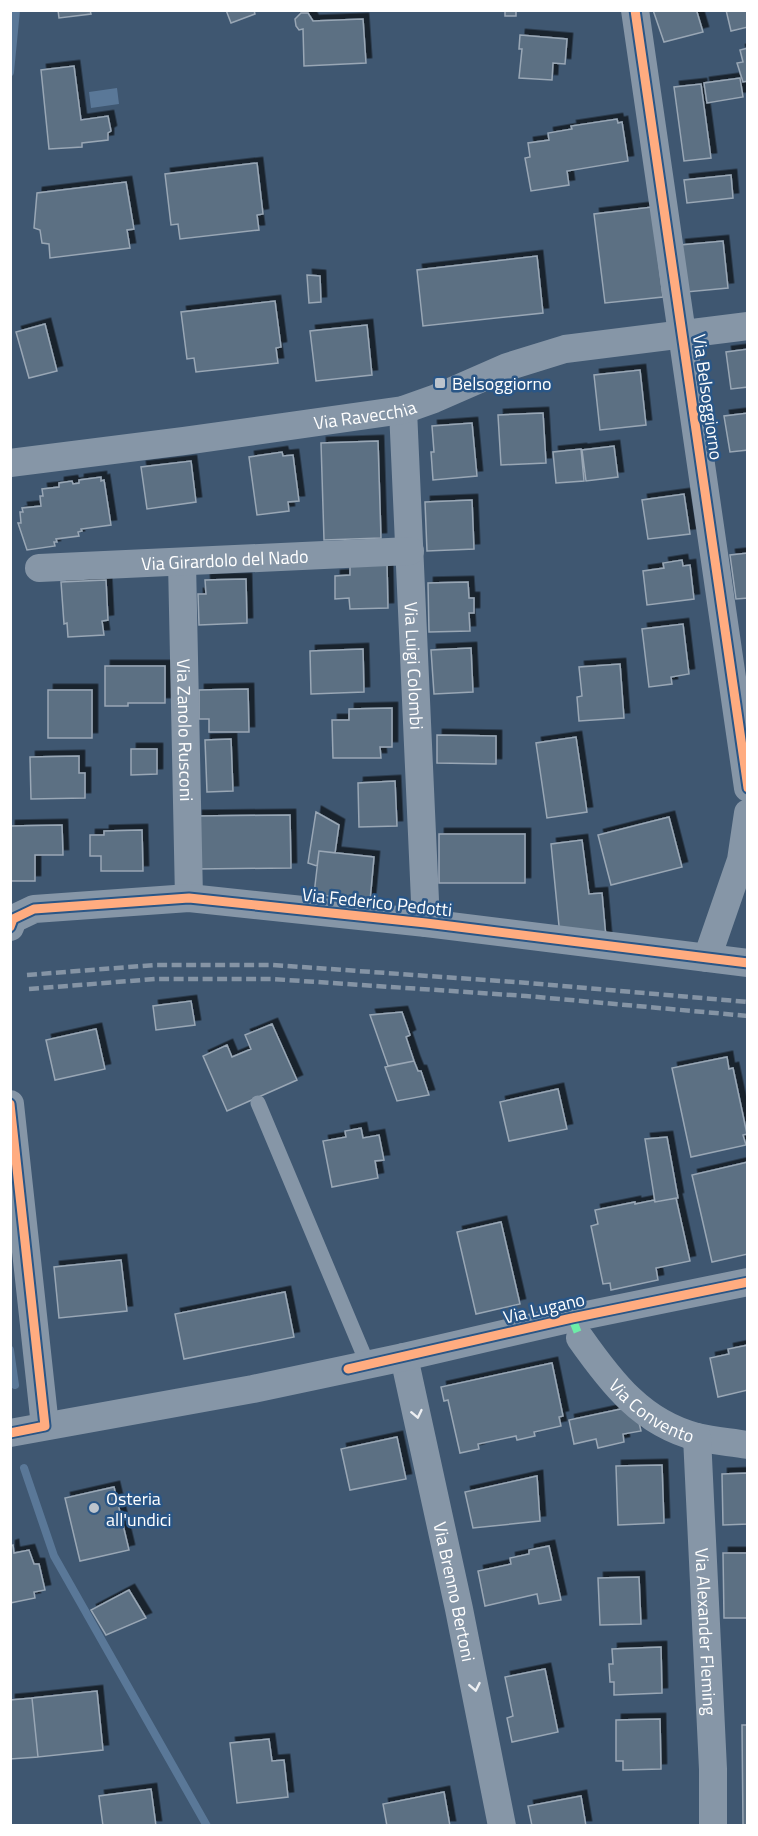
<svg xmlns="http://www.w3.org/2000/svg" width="758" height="1836" font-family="'Titillium Web',sans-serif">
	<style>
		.water { fill: #5a7898 }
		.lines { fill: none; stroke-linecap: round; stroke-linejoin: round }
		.stream { stroke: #5a7898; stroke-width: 8 }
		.building { fill: #5c6f83; stroke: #99a7b5; stroke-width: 1.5; filter: url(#shadow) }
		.lane { stroke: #8696a7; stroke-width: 15 }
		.street { stroke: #8696a7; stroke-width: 28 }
		.rail { stroke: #8594a5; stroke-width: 4.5; stroke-dasharray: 10 4.5; stroke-linecap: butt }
		.quiet { stroke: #6deda7; stroke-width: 8; stroke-dasharray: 15 8; stroke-linecap: butt }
		.cycleway-casing { stroke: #2a5686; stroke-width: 13 }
		.cycleway { stroke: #ffac80; stroke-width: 9 }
		.oneway { stroke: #edeff2 }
		.poi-dot { fill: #bcc4cd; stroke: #2a5686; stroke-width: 2 }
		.labels { text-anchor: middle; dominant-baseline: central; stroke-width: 5; stroke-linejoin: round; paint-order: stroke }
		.poi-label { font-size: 18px; fill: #fff; stroke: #2a5686; text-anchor: start }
		.street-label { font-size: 18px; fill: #fff; stroke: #2a5686 }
	</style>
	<defs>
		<filter id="shadow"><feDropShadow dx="5.5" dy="-5.5" stdDeviation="0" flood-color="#0009"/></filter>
	</defs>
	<rect width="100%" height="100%" fill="#3f5771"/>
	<path class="water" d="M117 88 119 104 91 108 89 92Z"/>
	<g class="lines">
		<path class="stream" d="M10 72 16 10
			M10 1350 15 1385
			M24 1468 54 1556 207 1826"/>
	</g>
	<path class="building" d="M58 10H90L91 14 59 18Z
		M226 10H254L255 14 231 23Z
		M505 10H516V16H505Z
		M653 10H700L697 12 703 32 664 42Z
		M726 10H748V27L731 31Z
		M301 13H308L313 21 363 19 366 63 304 66 303 29 299 30 296 26 295 19Z
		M520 35 567 39 565 64 553 63 552 80 519 78 522 49H519Z
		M748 48V81L743 82 737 63 743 62 740 50Z
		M74 66 81 120 108 116 111 131 108 133V140L82 143V147L49 149 41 70Z
		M740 78 743 97 707 103 704 83Z
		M701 84 711 158 684 161 674 87Z
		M617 119 618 123 622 122 628 161 567 171 569 185 531 191 525 158 530 157 528 143 549 140 548 133 572 129 571 126Z
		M257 163 263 214 257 215 259 230 180 239 178 224 171 225 165 174Z
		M731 175 733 198 687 203 684 180Z
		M126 182 134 229 127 230 130 248 50 258 49 244 42 243 40 230 34 228 37 193Z
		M652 207 663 297 605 303 594 214Z
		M723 241 728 288 686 292 680 245Z
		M537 256 543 313 423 326 417 270Z
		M307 275 320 276 321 302 309 303Z
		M275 301 281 347 276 348 278 363 196 372 194 358 187 359 181 312Z
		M45 324 57 371 29 378 16 332Z
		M367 325 372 375 316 381 310 331Z
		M748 349V387L731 389 726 352Z
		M640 370 646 425 600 430 594 375Z
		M543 413 546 463 501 465 498 415Z
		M748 413V450L730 452 724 416Z
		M472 423 477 476 433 480 431 452H434L432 426Z
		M378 441 381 538 324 540 321 443Z
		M614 446 618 477 586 481 582 450Z
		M581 449 584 481 556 483 553 452Z
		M282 452 283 456 293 455 299 501 288 502 289 511 257 515 249 457Z
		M191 461 196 502 147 509 141 467Z
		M101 477V481L104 480 111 525 81 529 82 531 78 532 79 536 56 539 57 542H54L55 546 27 550 18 523H21L20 512H23L22 508 41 506 40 496H43L42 489 59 487V483L72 481 73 484 79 483V480Z
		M684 494 690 534 648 539 642 500Z
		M472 500 474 549 427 551 425 502Z
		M748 553V598L736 599 730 555Z
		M682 560 683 566 690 565 694 599 647 605 643 571 664 568 663 563Z
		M350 564H387L388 608 350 609 349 598 335 599V576L350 575Z
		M246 579 247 623 199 625 198 594H206L205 580Z
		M106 580 108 620 102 621 104 635 68 637 67 623 64 624 61 582Z
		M468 582 469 598H474V613H469L470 631 429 632 428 583Z
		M683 624 689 674 671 677 672 684 649 687 642 629Z
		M471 648 473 692 434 694 431 650Z
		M363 649 364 692 311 694 310 651Z
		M620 664 624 718 579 721 577 697 582 696 579 667Z
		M105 666H165V703H128V706H105Z
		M248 689 249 732H209V719H199V690Z
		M48 690H92V738H48Z
		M392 708V747H380L381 758H333L332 720H349V709Z
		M437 735 496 736V764L437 763Z
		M576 737 587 812 547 818 536 743Z
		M231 739 233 791 207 792 205 740Z
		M131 749H157V774L131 775Z
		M79 756V773H85V798L31 799 30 757Z
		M395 781 397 826 359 827 358 783Z
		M316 812 339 825 335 853 319 851 317 866 308 863Z
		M290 815 291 868 197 869V816Z
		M669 817 682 867 611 885 598 835Z
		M62 825 63 855H35V881H10V826Z
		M142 830 143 871H101V856H90V835H104V831Z
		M439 834H525V883H439Z
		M582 840 589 894 602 893 606 938 560 936 551 844Z
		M319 851 374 857 370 901 314 894Z
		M191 1001 195 1025 156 1030 153 1006Z
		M402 1012 410 1035 406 1037 414 1061 388 1066 370 1015Z
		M272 1024 297 1080 227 1111 203 1056 227 1045 232 1057 251 1049 245 1035Z
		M96 1029 105 1069 55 1080 46 1040Z
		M727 1057 729 1069 733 1068 747 1134 743 1135 746 1145 691 1157 672 1068Z
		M414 1061 418 1071H421L429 1095 397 1101 385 1067Z
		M558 1089 567 1129 509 1141 500 1102Z
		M361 1128 363 1138 379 1135 384 1160 375 1161 378 1178 332 1187 323 1141 346 1137 345 1131Z
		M667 1137 678 1198 655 1202 645 1139Z
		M748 1162V1254L712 1262 692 1175Z
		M676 1198 690 1261 656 1268 658 1280 611 1290 610 1283 603 1284 591 1226 598 1224 595 1210 635 1202V1204L654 1200 655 1202Z
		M501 1222 520 1304 476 1314 457 1232Z
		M121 1260 127 1311 59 1318 54 1267Z
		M285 1292 294 1337 184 1359 175 1314Z
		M748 1345V1390L718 1397 710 1358 729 1354 728 1349Z
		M552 1363 563 1416 559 1417 561 1426 534 1432 535 1436 517 1440 516 1436 478 1444 479 1449 460 1453 448 1400 444 1401 441 1387Z
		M635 1406 641 1431 623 1434 624 1442 598 1448 596 1439 574 1444 569 1420Z
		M397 1437 406 1479 350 1490 341 1449Z
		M662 1465 664 1523 618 1525 616 1466Z
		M748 1473V1524L723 1525 722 1474Z
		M537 1476 540 1521 473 1528 465 1492Z
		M114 1487 129 1550 80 1561 65 1498Z
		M13 1545 14 1553 29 1550 34 1564H39L45 1590 34 1592 35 1598 10 1603V1546Z
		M549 1546 561 1600 539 1604 537 1594 485 1606 478 1571 511 1564 510 1558 529 1554V1550Z
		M723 1553H748V1618H724Z
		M639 1577 641 1624 600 1625 598 1578Z
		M129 1590 146 1618 106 1635 91 1610Z
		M661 1647 662 1693 614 1695V1682H610L609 1664H613L612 1649Z
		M545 1669 558 1732 512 1742 507 1718 513 1716 505 1677Z
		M97 1691 103 1750 38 1757 32 1698Z
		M32 1698 38 1757 10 1759V1700Z
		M660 1719 661 1769 623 1770V1761H616V1720Z
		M742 1725H748V1825L743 1826Z
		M269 1739 272 1761 284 1760 288 1797 237 1803 230 1743Z
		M151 1789 156 1826H103L99 1796Z
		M444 1792 450 1826H387L383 1804Z
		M581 1796 586 1826H532L528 1806Z"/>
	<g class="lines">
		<path class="lane" d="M258 1103 368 1365"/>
		<g class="street">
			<path d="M635 10 748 788"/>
			<path id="s1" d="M403 410 426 923"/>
			<path id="s2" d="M10 463 184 441 403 410 434 399 507 367 565 349 748 326"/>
			<path id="s3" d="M182 562 189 898"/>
			<path id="s4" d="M39 568 410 551"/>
			<path d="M10 927 13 919 34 909 189 898 426 923 748 963"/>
			<path d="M707 958 741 860 748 813"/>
			<path d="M10 1104 45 1426"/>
			<path id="s5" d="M580 1338C611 1382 642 1423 697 1437 714 1441 731 1442 748 1445"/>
			<path id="s6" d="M404 1357 459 1609 502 1826"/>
			<path d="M10 1433 253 1389 404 1357 572 1318 748 1282"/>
			<path id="s7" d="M697 1437 713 1769V1826"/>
		</g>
		<path class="rail" d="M27 975 155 965H273L528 983 748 1002
			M29 989 155 979H272L526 996 748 1016"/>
		<path class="quiet" d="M572 1318 580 1338"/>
		<g class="cycleway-casing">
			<path id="cycleway" d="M635 10 748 788
				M10 927 13 919 34 909 189 898 426 923 748 963
				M10 1104 45 1426 10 1433
				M348 1369 572 1318 748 1282"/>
		</g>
		<use href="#cycleway" class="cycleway"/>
	</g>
	<defs><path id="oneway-chevron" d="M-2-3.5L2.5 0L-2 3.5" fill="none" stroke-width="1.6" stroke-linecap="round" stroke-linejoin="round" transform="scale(1.5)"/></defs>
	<g class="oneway">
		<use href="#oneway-chevron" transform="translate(417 1414) rotate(78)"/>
		<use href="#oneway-chevron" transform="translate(475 1687) rotate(79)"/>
	</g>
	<g class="poi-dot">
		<rect x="434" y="377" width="12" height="12" rx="3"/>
		<circle cx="94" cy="1508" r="6"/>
	</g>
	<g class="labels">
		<g class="poi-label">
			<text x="452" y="383">Belsoggiorno</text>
			<text x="106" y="1498">Osteria<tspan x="106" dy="21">all'undici</tspan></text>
		</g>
		<g class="street-label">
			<text transform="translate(708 397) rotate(82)">Via Belsoggiorno</text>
			<text stroke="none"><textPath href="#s2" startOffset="358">Via Ravecchia</textPath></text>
			<text stroke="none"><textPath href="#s4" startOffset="186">Via Girardolo del Nado</textPath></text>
			<text stroke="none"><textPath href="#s1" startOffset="256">Via Luigi Colombi</textPath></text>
			<text stroke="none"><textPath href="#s3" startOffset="168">Via Zanolo Rusconi</textPath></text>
			<text transform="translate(377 902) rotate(6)">Via Federico Pedotti</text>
			<text transform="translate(544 1308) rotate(-13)">Via Lugano</text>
			<text stroke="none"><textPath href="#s5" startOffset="104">Via Convento</textPath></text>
			<text stroke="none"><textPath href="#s6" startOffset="240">Via Brenno Bertoni</textPath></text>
			<text stroke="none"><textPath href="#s7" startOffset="195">Via Alexander Fleming</textPath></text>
		</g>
	</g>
	<rect width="758" height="1836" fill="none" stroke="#ffffff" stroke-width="24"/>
</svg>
